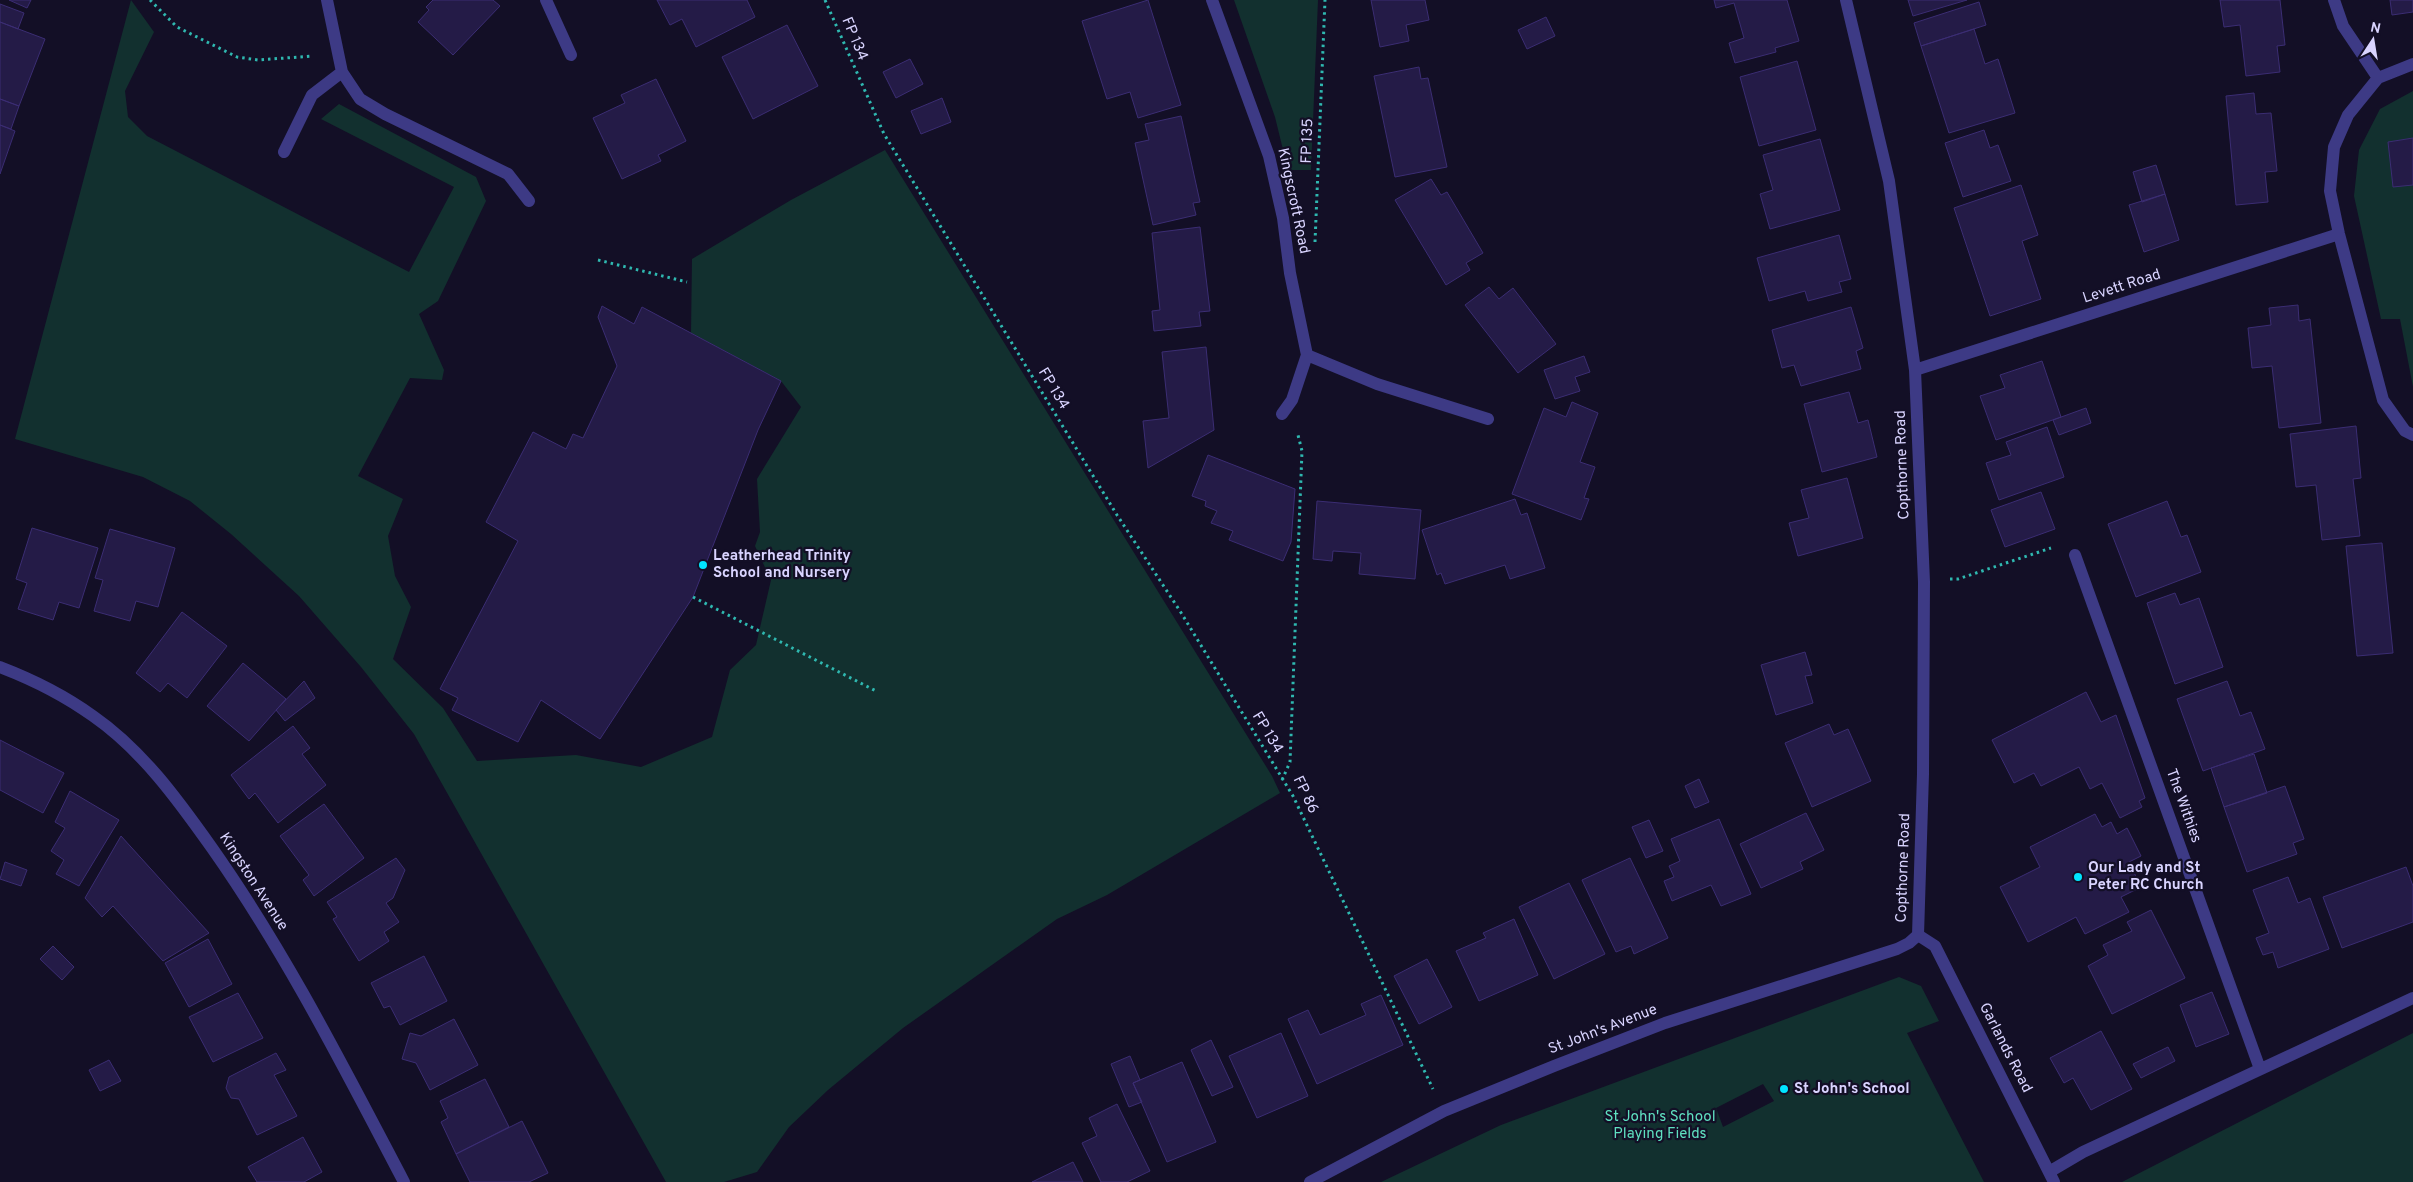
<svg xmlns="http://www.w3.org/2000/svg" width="2413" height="1182" font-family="Overpass,sans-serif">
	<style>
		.green { fill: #12302f; fill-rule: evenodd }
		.building { fill: #241b47; stroke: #3b2d73 }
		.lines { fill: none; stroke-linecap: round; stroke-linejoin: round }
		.path { stroke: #2fb8b0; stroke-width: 3; stroke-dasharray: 2.5 4; stroke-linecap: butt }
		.lane { stroke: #3d3a85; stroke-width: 12 }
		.street { stroke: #3d3a85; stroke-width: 12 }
		.poi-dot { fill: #00e5ff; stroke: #130f26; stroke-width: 2 }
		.labels { text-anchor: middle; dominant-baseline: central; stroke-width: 4.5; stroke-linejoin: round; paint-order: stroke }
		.street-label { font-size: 15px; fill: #d9d4ff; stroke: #130f26 }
		.poi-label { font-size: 15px; font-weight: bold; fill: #d9d4ff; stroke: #130f26; text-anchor: start }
		.park-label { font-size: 15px; fill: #5fe0c0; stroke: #130f26 }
	</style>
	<rect width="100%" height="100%" fill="#130f26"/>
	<path class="green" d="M131 0 154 32 125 91 128 117 147 136 409 272 454 187 321 119 339 104 476 177 486 201 438 301 419 314 444 370 442 380 410 378 358 476 403 499 388 536 395 576 411 607 393 659 443 708 477 761 576 755 641 767 712 737 730 670 756 645 771 580 755 546 760 532 757 479 801 407 781 381 691 333 692 259 791 200 885 150 1272 776 1280 793 1107 895 1057 919 903 1028 828 1090 789 1127 757 1172 724 1182H666L414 734 361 667 299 596 231 534 190 501 143 477 15 439Z
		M1234 0H1318L1311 170H1288L1275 117Z
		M2413 91V387L2400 319H2381L2354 196 2359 150 2380 109Z
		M1899 977 1921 986 1939 1021 1907 1033 1984 1182H1381L1501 1125ZM1763 1084 1774 1101 1723 1127 1716 1108Z
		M2413 1033V1182H2122Z"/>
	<path class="building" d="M9 0H31L27 8Z
		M433 0H493L500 6 453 55 418 22 429 10 426 7Z
		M657 0H747L755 17 696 47 682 19 670 25Z
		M1148 0 1181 105 1138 118 1130 92 1107 99 1082 21Z
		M1371 0H1425L1429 20 1406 25 1409 41 1380 47Z
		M1714 0H1787L1799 41 1775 48 1776 52 1735 63 1729 43 1744 38 1734 3 1716 8Z
		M1908 0H1967L1913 16Z
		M2220 0H2280L2285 45 2277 46 2280 72 2246 76 2240 25 2224 27Z
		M2390 0H2413V12L2392 15Z
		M1979 2 1986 25 1921 46 1914 23Z
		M0 4 24 13 18 29 0 22Z
		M1546 17 1555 36 1527 49 1518 30Z
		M0 22 45 39 19 106 0 99Z
		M787 25 818 86 753 119 722 57Z
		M1974 29 1985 64 1998 59 2015 113 1949 133 1921 46Z
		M910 59 923 84 896 98 883 72Z
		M1797 61 1816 130 1759 146 1740 77Z
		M1419 67 1421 79 1428 78 1447 167 1395 177 1374 76Z
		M656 79 686 141 658 155 661 161 622 179 593 118 625 103 621 95Z
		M2254 93 2256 114 2271 113 2277 171 2265 172 2268 202 2236 205 2226 96Z
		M942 98 951 122 921 134 911 111Z
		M0 99 19 106 11 129 0 125Z
		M1181 116 1200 202 1193 203 1196 215 1153 225 1135 143 1149 140 1145 124Z
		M0 125 15 131 0 174Z
		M1984 130 1990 148 1998 145 2011 181 1963 197 1945 143Z
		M2413 138V185L2393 187 2388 142Z
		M1820 139 1840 210 1770 229 1760 194 1773 190 1763 155Z
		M2156 165 2165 194 2142 202 2133 172Z
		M1431 179 1441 195 1447 192 1483 253 1466 263 1470 270 1446 285 1395 200Z
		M2021 185 2038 235 2022 241 2041 299 1990 316 1954 208Z
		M2165 194 2179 240 2144 252 2129 205Z
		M1200 227 1210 311 1199 312 1201 326 1154 331 1152 311 1160 310 1152 233Z
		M1839 235 1851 279 1839 282 1842 292 1808 301 1805 291 1769 301 1757 258Z
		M1489 287 1499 299 1513 288 1556 344 1518 373 1465 305Z
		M2298 305 2299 321 2310 319 2321 423 2279 428 2272 366 2252 368 2248 328 2271 325 2269 308Z
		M602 306 634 324 642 307 781 381 758 430 693 597 600 739 541 700 518 742 452 710 458 698 440 689 518 541 486 522 533 432 566 449 573 434 583 438 617 366 598 317Z
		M1851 307 1863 348 1856 351 1861 369 1801 386 1794 365 1782 368 1772 330Z
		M1206 347 1214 430 1148 468 1143 421 1169 418 1162 352Z
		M1584 356 1590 372 1575 377 1580 391 1555 399 1544 370Z
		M2042 361 2061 417 1996 440 1980 396 2005 388 2000 375Z
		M1849 392 1858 423 1868 420 1877 457 1822 472 1804 404Z
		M1572 402 1598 413 1580 462 1595 467 1584 498 1589 499 1581 520 1512 494 1544 408 1566 417Z
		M2086 408 2091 423 2059 435 2053 420Z
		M2356 426 2361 478 2353 479 2360 536 2322 540 2316 485 2296 487 2290 434Z
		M2047 427 2064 477 1999 500 1986 463 2011 455 2006 442Z
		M1208 455 1295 489 1291 542 1283 561 1229 540 1233 531 1211 523 1217 511 1205 506 1206 501 1192 496Z
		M1847 478 1863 538 1798 556 1789 523 1809 518 1801 490Z
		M2041 492 2055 529 2005 547 1991 510Z
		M1515 499 1521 515 1527 513 1545 568 1510 579 1505 565 1445 584 1441 573 1437 575 1422 530Z
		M1317 501 1421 510 1415 579 1359 574 1361 553 1333 551 1332 561 1313 559Z
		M2167 501 2181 537 2187 535 2201 572 2136 597 2108 524Z
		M32 528 98 548 79 608 59 602 53 620 18 609 27 583 16 579Z
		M110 529 175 548 158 607 136 601 130 621 94 611 103 580 95 578Z
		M2382 543 2393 653 2357 656 2346 546Z
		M2175 593 2180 605 2199 598 2223 667 2175 684 2147 603Z
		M182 612 227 646 187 698 168 683 160 692 136 673Z
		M1805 652 1812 675 1805 676 1813 703 1776 715 1761 665Z
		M243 663 286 699 249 741 207 706Z
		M304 681 315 698 285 721 276 710Z
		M2227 681 2240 716 2251 712 2265 749 2203 771 2177 699Z
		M2086 692 2101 722 2116 715 2145 798 2139 801 2142 807 2120 818 2102 783 2090 789 2079 767 2041 786 2034 773 2014 783 1992 740Z
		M1829 724 1834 735 1848 729 1871 781 1812 807 1785 743Z
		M293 726 310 748 302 754 326 785 278 823 255 793 249 799 231 775Z
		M0 740 64 773 43 813 0 790Z
		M2254 754 2267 793 2224 807 2211 768Z
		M1699 779 1709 802 1695 808 1685 786Z
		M2285 786 2304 839 2293 843 2297 854 2247 872 2224 807Z
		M70 791 119 820 79 886 56 874 64 860 51 851 65 828 55 822Z
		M324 804 364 858 314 896 303 880 309 875 280 836Z
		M1806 813 1824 850 1800 862 1803 869 1761 888 1740 844Z
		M2095 814 2102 827 2111 822 2117 834 2127 828 2141 856 2129 862 2141 887 2121 897 2129 912 2085 934 2076 917 2028 942 2000 887 2040 867 2030 847Z
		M1719 819 1751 894 1721 906 1711 885 1672 901 1664 881 1674 877 1669 866 1680 861 1671 839Z
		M1649 820 1663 851 1646 858 1632 827Z
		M121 836 209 933 163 961 113 906 102 917 85 898Z
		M396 858 405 870 393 898 386 903 399 922 384 932 389 941 359 961 333 919 337 917 327 902Z
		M1630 858 1668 938 1634 954 1631 946 1616 952 1582 880Z
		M5 862 27 870 21 886 0 879Z
		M2406 867 2413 886V922L2342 948 2323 897Z
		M2288 877 2298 903 2310 898 2329 949 2278 968 2273 952 2263 955 2256 938 2269 933 2253 890Z
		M1569 883 1605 954 1554 979 1519 907Z
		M2151 910 2185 978 2112 1014 2088 966 2108 955 2103 945 2132 931 2127 922Z
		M1514 919 1538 975 1479 1001 1456 951 1486 938 1483 933Z
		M208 939 232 984 189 1007 165 963Z
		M53 946 74 967 62 980 40 959Z
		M424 956 447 1001 400 1025 390 1006 384 1008 371 983Z
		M1427 959 1452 1007 1419 1024 1394 976Z
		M2212 992 2229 1034 2196 1047 2180 1005Z
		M238 993 263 1038 213 1062 189 1017Z
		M1381 995 1403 1045 1317 1084 1288 1019 1308 1010 1320 1035 1366 1015 1361 1004Z
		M454 1019 478 1065 430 1090 416 1063 402 1059 410 1033 421 1036Z
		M2101 1031 2132 1089 2091 1110 2073 1078 2064 1083 2050 1058Z
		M1281 1033 1308 1096 1257 1118 1229 1056Z
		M1211 1040 1233 1087 1212 1096 1191 1050Z
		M2168 1047 2175 1061 2141 1078 2133 1064Z
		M276 1053 286 1070 274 1075 297 1116 257 1135 239 1099 231 1098 226 1088 229 1077Z
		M1130 1056 1140 1080 1133 1083 1142 1102 1129 1107 1111 1064Z
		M109 1060 121 1081 100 1091 89 1070Z
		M1182 1062 1216 1142 1167 1162 1133 1083Z
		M485 1079 509 1127 456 1154 441 1122 448 1118 440 1101Z
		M1117 1104 1150 1171 1127 1182H1101L1082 1143 1097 1136 1089 1118Z
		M522 1121 548 1173 529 1182H470L456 1154Z
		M303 1137 322 1172 304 1182H257L248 1167Z
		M1073 1162 1083 1182H1032Z"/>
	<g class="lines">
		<path class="path" d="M150 0 177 27 237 57 258 60 313 56
			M825 0 884 134 1117 515 1180 611 1293 796 1433 1089
			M1315 242 1325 0
			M598 260 687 282
			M1950 579H1958L2051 548
			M693 597 878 692
			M1282 780 1290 762 1302 451 1298 435"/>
		<path class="lane" d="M327 0 342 72 360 99 385 114 508 174 529 201
			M284 152 312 95 342 72"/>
		<path class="street" d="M546 0 571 55
			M1212 0 1269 156 1283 218 1290 273 1307 355 1292 400 1282 414
			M1846 0 1889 181 1915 370 1924 582 1923 774 1918 935
			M2334 0 2343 26 2378 78
			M2413 64 2378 78 2348 115 2334 147 2330 191 2339 234 2383 400 2405 431 2413 435
			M1307 355 1377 384 1488 419
			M1915 370 2339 234
			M2075 555 2260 1069
			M0 667C34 680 64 695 93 716 142 750 178 800 212 848 286 953 344 1068 404 1182
			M1918 935 1935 946 2054 1182
			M2049 1172 2083 1152 2413 998
			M1310 1182 1444 1111 1554 1066 1665 1023 1897 949 1909 943 1918 935"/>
	</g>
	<g class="poi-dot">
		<circle cx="703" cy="565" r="5"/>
		<circle cx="2078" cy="877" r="5"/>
		<circle cx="1784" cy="1089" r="5"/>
	</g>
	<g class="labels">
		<g class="street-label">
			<text transform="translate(854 39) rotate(67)">FP 134</text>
			<text transform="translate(1308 141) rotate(-88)">FP 135</text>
			<text transform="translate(1293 201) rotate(78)">Kingscroft Road</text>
			<text transform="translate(2122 287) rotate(-18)">Levett Road</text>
			<text transform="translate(1053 389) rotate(59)">FP 134</text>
			<text transform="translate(1903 465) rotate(-92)">Copthorne Road</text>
			<text transform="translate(1267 733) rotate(59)">FP 134</text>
			<text transform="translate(1305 795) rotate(64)">FP 86</text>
			<text transform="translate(2183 806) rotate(70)">The Withies</text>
			<text transform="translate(1904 868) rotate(-88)">Copthorne Road</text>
			<text transform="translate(253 882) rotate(57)">Kingston Avenue</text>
			<text transform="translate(1603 1030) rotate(-21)">St John's Avenue</text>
			<text transform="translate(2005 1048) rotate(63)">Garlands Road</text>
		</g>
		<g class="poi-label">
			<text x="713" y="556">Leatherhead Trinity<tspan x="713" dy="17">School and Nursery</tspan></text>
			<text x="2088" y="868">Our Lady and St<tspan x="2088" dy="17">Peter RC Church</tspan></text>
			<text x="1794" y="1089">St John's School</text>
		</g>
		<g class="park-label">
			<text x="1660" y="1117">St John's School<tspan x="1660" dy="17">Playing Fields</tspan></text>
		</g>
	</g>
	<g transform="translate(2373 40) rotate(12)" stroke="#130f26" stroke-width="4" paint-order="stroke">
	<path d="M0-4L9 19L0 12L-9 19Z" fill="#d9d4ff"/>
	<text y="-8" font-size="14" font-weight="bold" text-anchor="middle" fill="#d9d4ff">N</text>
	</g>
</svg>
